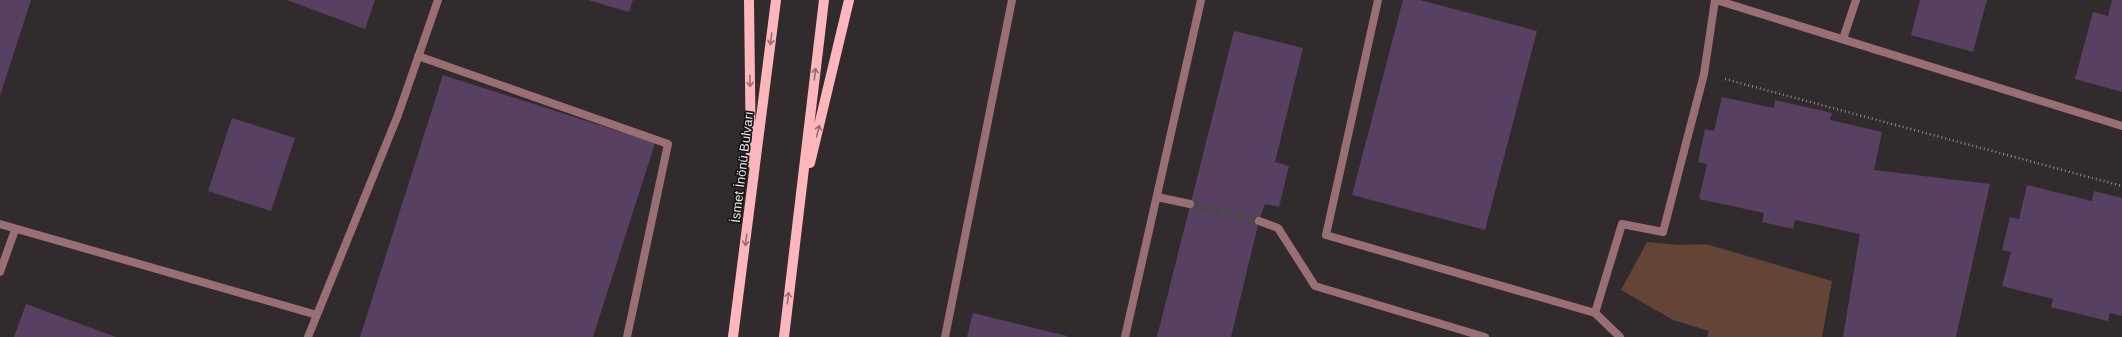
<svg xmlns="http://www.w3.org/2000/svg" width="2122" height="337" font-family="Helvetica,sans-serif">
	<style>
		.green { fill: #644437 }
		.building { fill: #574061 }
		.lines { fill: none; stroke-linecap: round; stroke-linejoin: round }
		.minor-tunnel { stroke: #4d474a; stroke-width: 8; stroke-dasharray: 8 4; stroke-linecap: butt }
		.path { stroke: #918c8f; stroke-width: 2.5; stroke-dasharray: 1 3; stroke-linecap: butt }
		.service { stroke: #9a6f73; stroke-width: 8 }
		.minor { stroke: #9a6f73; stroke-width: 8 }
		.primary { stroke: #fdb6bc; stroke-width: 10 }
		.oneway { stroke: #966d71 }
		.labels { text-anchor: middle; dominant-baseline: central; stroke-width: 3.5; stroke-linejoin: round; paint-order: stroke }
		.street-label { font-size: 13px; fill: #ebe7e9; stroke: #171416 }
	</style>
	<rect width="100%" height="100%" fill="#312b2e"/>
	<path class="green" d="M1647 242 1680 245 1706 244 1832 281 1822 337H1707L1709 331 1673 320 1621 290Z"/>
	<path class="building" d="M0 0H31L0 96Z
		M287 0H375L365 29Z
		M588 0H633L629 12Z
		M1403 0H1420L1537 31 1485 230 1352 195Z
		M1920 0H1987L1973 52 1911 35Z
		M2112 0H2122V92L2075 79 2093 12 2108 16Z
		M1234 31 1303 48 1275 162 1289 166 1279 207 1265 204 1259 221 1231 337H1157Z
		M443 75 655 143 593 337H360Z
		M1722 97 1774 108 1775 100 1832 113 1830 120 1882 132 1874 170 1990 184 1956 337H1843L1860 234 1795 220 1793 229 1762 222 1764 213 1699 199 1707 164 1698 162 1705 129 1714 131Z
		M232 118 295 138 271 211 208 191Z
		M2027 185 2092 201 2094 191 2122 198V316L2110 313 2108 321 2051 307 2053 299 2002 286 2011 252 2002 250 2010 217 2019 219Z
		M26 304 116 337H14Z
		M973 313 1067 336V337H967Z"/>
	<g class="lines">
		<path class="minor-tunnel" d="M1190 204 1259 221"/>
		<path class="path" d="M1725 79 2122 186"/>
		<path class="service" d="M1843 39 1856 0
			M418 56 668 144 627 337
			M0 224 317 315
			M0 272 15 230
			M308 337 398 115 438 0"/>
		<path class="minor" d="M1378 0 1326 235 1595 313 1622 224 1663 232 1704 74 1715 0
			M1716 0 2122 126
			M1157 197 1190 204
			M1259 221 1278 228 1315 286 1485 337
			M1595 313 1620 337
			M945 337 1012 0
			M1125 337 1201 0"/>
		<path class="primary" d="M749 0 751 163
			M810 163 849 0
			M733 337 776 0
			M784 337 824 0"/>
	</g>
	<defs><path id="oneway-shaft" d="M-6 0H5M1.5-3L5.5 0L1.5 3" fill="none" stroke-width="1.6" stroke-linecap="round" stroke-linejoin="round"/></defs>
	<g class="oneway">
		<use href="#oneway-shaft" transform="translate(771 39) rotate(97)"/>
		<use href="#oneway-shaft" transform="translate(815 74) rotate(-83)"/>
		<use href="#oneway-shaft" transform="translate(750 81) rotate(89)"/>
		<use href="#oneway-shaft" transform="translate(818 131) rotate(-76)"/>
		<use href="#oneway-shaft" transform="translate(746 240) rotate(98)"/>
		<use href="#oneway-shaft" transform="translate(788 298) rotate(-83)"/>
	</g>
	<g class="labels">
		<g class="street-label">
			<text transform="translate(742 167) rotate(-83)">İsmet İnönü Bulvarı</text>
		</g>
	</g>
</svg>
